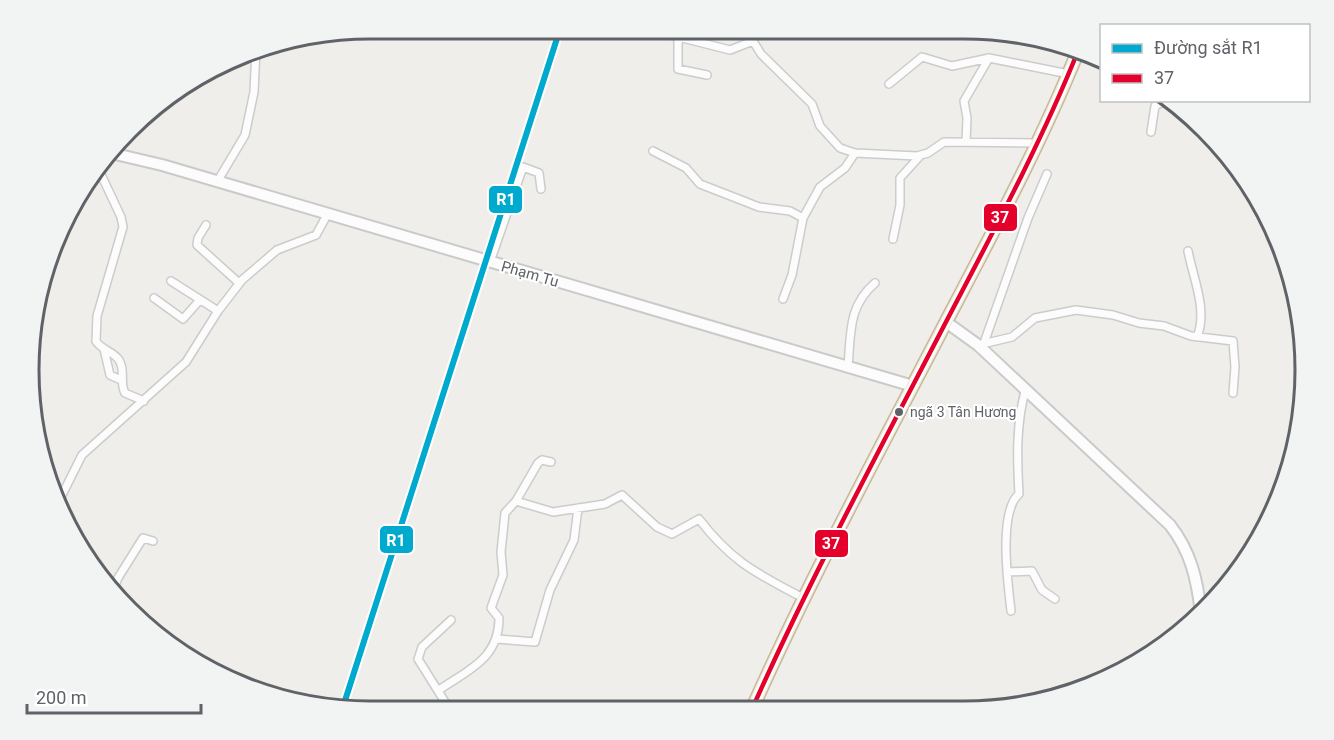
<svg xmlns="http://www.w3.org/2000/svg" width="1334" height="740" font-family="Roboto,sans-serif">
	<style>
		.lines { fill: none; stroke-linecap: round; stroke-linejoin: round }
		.street-casing { stroke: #cbcccc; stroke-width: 10 }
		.secondary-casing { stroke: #cacacb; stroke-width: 14 }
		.highway-casing { stroke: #c8b996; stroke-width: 15 }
		.street { stroke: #fdfcfc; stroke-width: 7 }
		.secondary { stroke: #fdfcfc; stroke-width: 10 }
		.highway { stroke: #f0ede3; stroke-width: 12 }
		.bus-1-casing { stroke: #fff; stroke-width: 9 }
		.bus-1 { stroke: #e4002b; stroke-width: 4.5 }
		.rail-1-casing { stroke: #fff; stroke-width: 10 }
		.rail-1 { stroke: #00a9ce; stroke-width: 6 }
		.bus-dot { fill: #5f6368; stroke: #fff; stroke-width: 2 }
		.labels { text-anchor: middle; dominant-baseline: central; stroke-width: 4.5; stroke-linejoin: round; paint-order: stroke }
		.bus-label { font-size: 14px; fill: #5f6368; stroke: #fff; text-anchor: start }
		.street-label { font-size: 15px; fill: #5f6368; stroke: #fff }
		.rim { fill: none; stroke: #5f6368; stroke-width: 3 }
		.line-badge { stroke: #fff; stroke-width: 2 }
		.badge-label { font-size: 16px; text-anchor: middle; font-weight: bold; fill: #fff }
	</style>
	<rect width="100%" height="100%" fill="#efeeea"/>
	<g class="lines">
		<g class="street-casing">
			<path id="street" d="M647 29 730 50 753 41 761 54 812 104 820 126 840 148 855 153 917 156 928 153 944 142 1036 143
				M678 38V69L707 75
				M889 84 922 57 952 66 989 58 1069 74
				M1151 132 1155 106 1165 101
				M966 142 967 118 964 101 989 58
				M653 151 686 168 700 184 759 207 790 211 803 218
				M98 168 121 217 123 227 97 316 96 341C101 350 113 351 119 360 126 371 119 382 125 393L144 401
				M217 182 245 135 254 92 256 49
				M206 225 198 238 197 245 239 283
				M893 239 900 205V178L920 156
				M1188 251C1193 278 1208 310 1197 337
				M490 262 523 167 539 173 541 189
				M171 281 218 311
				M154 298 183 319 199 301
				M783 299 792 275 803 218 820 187 845 168 855 153
				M984 343 1028 218 1047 174
				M978 345 1012 337 1035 318 1076 310 1113 315 1139 323 1164 326 1191 336 1233 341 1235 367 1233 393
				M104 349 110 375 121 380
				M848 366C851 333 848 306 875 283
				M516 501 553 512 605 504 622 495 657 527 672 534 699 519C732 562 756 573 803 598
				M57 505 82 455 186 362 218 311 242 280 277 250 316 235 327 215
				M1007 572 1032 571 1042 590 1055 599
				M112 593 118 578 143 538 153 541
				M1011 611C1008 584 998 512 1019 494 1017 457 1016 426 1025 391
				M497 639 535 642 550 590 574 540 578 508
				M439 690C468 670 499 659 499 618L491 608 503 575 501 552 505 513 516 501 538 463 542 460 551 462
				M450 710 418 659 422 647 451 620
				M526 710 534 705 545 710"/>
		</g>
		<g class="secondary-casing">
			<path id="secondary" d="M111 153 162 165 913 386
				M946 322 978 345 1170 525C1191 552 1197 579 1201 613"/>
		</g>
		<g class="highway-casing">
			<path id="highway" d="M752 709C811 577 880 449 947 320 993 232 1041 143 1078 51"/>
		</g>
		<use href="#street" class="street"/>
		<use href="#secondary" class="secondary"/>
		<use href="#highway" class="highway"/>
		<g class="bus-1-casing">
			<path id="bus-1" d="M752 709C811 577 880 449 947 320 993 232 1041 143 1078 51"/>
		</g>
		<use href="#bus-1" class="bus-1"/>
		<g class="rail-1-casing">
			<path id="rail-1" d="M342 710 560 29"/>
		</g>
		<use href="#rail-1" class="rail-1"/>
	</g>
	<circle class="bus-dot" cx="899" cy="412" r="5"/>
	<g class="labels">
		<g class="bus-label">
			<text x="910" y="412">ngã 3 Tân Hương</text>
		</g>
		<g class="street-label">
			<text transform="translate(530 274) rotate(16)">Phạm Tu</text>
		</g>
	</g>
	<path d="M0 0H1334V740H0ZM370 39H964A331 331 0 0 1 1295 370V370A331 331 0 0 1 964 701H370A331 331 0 0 1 39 370V370A331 331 0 0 1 370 39Z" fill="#f2f3f3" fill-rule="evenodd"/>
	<path class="rim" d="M370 39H964A331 331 0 0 1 1295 370V370A331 331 0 0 1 964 701H370A331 331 0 0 1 39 370V370A331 331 0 0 1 370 39Z"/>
	<g class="line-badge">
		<rect x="488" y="185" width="35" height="29" rx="6" fill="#00a9ce"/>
		<rect x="983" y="203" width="35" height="29" rx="6" fill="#e4002b"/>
		<rect x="379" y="525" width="35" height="29" rx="6" fill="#00a9ce"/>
		<rect x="814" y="529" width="35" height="29" rx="6" fill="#e4002b"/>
	</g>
	<g class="badge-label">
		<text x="506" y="205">R1</text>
		<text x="1000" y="223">37</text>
		<text x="396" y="546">R1</text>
		<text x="831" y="549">37</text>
	</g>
	<rect x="1100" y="24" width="210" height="78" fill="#ffffff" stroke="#bfc1c3" stroke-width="1.5"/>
	<rect x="1112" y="44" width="30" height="9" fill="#00a9ce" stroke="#bfc1c3" stroke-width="1.5"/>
	<text x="1154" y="54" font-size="18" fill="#5f6368">Đường sắt R1</text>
	<rect x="1112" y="74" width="30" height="9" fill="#e4002b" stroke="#bfc1c3" stroke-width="1.5"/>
	<text x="1154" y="84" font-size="18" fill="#5f6368">37</text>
	<path d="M27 704v9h174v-9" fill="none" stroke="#5f6368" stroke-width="3"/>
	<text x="36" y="704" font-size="18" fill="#5f6368" stroke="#ffffff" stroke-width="4.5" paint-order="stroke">200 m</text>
</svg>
